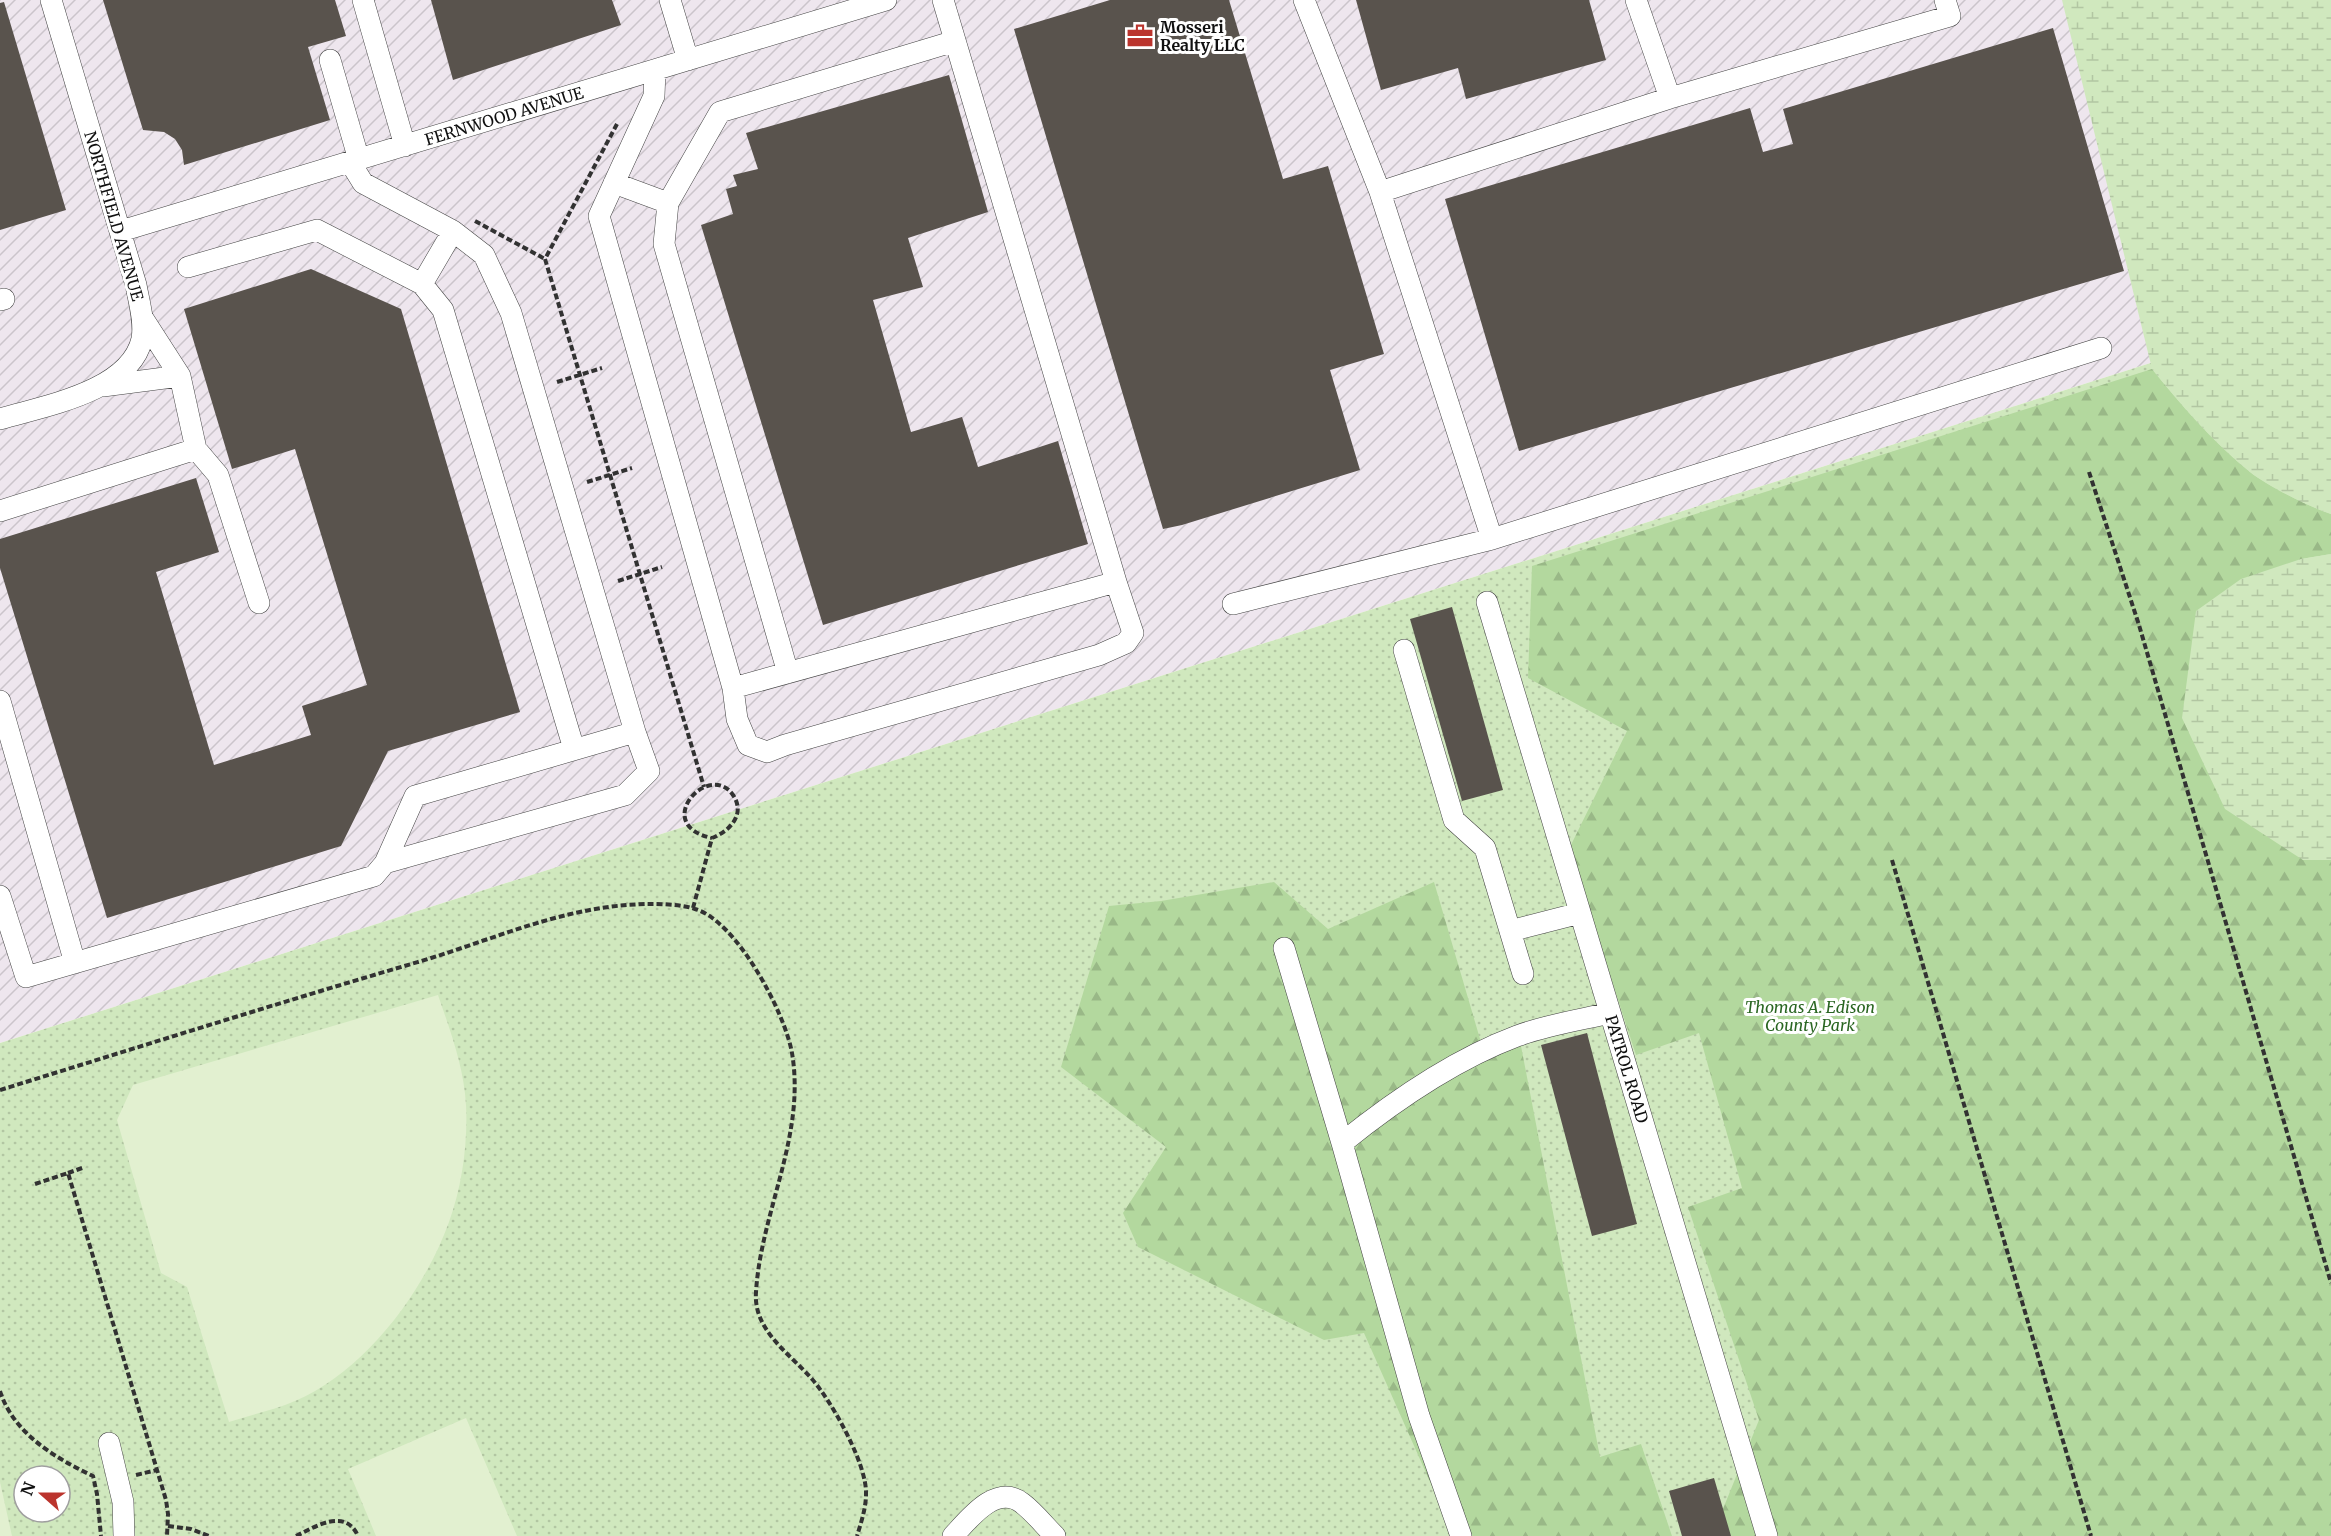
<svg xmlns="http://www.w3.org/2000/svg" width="2331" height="1536" font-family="Merriweather,serif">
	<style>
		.industrial { fill: url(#industrial-furrows) }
		.grass { fill: url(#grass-dots); fill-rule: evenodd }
		.forest { fill: url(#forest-firs) }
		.wetland { fill: url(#wetland-marsh) }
		.pitch { fill: #e2f0d0 }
		.building { fill: #59534d }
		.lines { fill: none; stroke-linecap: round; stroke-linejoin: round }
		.minor-casing { stroke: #434343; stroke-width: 22 }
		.path { stroke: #323232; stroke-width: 4; stroke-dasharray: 6 3; stroke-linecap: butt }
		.minor { stroke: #fff; stroke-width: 21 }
		.labels { text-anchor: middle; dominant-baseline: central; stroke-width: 6; stroke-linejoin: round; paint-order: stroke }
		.poi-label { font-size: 16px; font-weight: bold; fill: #101010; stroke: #fff; text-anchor: start }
		.street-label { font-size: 16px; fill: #101010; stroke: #fff }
		.park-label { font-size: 16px; font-style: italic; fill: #2a6622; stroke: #fff }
	</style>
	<defs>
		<pattern id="industrial-furrows" width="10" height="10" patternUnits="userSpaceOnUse" patternTransform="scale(1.5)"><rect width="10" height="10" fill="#eee6ee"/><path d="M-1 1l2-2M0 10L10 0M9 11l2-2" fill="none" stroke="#cbc4cb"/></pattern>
		<pattern id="grass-dots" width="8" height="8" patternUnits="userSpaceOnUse" patternTransform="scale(1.5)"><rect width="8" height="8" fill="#d0e8be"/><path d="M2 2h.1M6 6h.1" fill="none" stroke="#b2c6a2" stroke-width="1.8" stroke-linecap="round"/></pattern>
		<pattern id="forest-firs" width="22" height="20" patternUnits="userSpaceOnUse" patternTransform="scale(1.5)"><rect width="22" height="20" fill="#b3d89e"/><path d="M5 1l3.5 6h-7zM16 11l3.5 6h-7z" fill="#99b887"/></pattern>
		<pattern id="wetland-marsh" width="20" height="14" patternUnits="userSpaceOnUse" patternTransform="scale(1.5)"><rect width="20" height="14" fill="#d0e8be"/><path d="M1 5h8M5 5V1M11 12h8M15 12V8" fill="none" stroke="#b2c6a2"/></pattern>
	</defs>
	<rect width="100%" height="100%" fill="#fefdf4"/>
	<path class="industrial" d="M0 0H2331V306L0 1043Z"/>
	<path class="grass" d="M2331 306V1536H0V1043ZM24 1476H60V1512H24Z"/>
	<path class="forest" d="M2152 369C2181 405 2213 442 2250 472 2268 486 2309 507 2331 514V554L2301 559 2303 860H2331V1536H1712L1759 1420 1688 1207 1742 1188 1699 1033 1636 1055 1569 849 1627 731 1528 678 1532 566Z
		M1274 882 1328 929 1434 882 1485 1056 1521 1046 1600 1457 1641 1444 1672 1536H1454L1364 1333 1324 1340 1138 1247 1123 1213 1166 1147 1061 1067 1109 906 1161 901Z"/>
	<path class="wetland" d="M2062 0H2331V514C2309 507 2268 486 2250 472 2213 442 2181 405 2152 369Z
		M2331 554V860H2303L2225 809 2182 718 2196 611 2241 579 2301 559Z"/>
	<path class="pitch" d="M438 995C450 1030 464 1067 466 1105 468 1143 462 1187 449 1222 424 1292 364 1372 295 1401 274 1410 250 1415 229 1422L187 1287 161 1273 117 1120 133 1085Z
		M466 1418 517 1536H376L348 1469Z
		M0 1482 12 1536H0Z"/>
	<path class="building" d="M103 0H335L346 36 308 47 330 120 184 165 182 150 175 139 164 132 143 130Z
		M431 0H612L621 25 453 80Z
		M1110 0H1229L1283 179 1328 166 1384 354 1330 370 1360 470 1182 525 1163 529 1014 29Z
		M1356 0H1589L1606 60 1466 99 1458 68 1381 90Z
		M4 2 66 210 0 230V3Z
		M2053 28 2124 271 1519 451 1445 199 1750 108 1763 152 1793 144 1783 109Z
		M949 75 988 212 908 238 923 287 873 300 911 432 962 417 978 467 1058 441 1088 544 823 625 701 225 733 214 726 189 737 186 733 175 758 169 746 133Z
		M311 269 401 309 520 712 388 751 341 846 107 918 0 568V539L196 478 219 552 156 572 214 765 311 735 302 706 367 685 295 449 232 469 184 309Z
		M1452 607 1503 790 1462 801 1410 619Z
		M1587 1033 1637 1224 1592 1236 1541 1045Z
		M1714 1478 1731 1536H1682L1669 1491Z"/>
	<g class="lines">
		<g class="minor-casing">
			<path id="minor" d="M363 0 405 146
				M670 0 688 60
				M1304 0 1380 192 1670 98 1636 0
				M330 60 359 160
				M655 70 654 96 599 216 733 688 1116 582 943 0
				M1670 98 1950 16 1945 0
				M350 162 363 183 453 231 484 255 511 313 635 732 415 796 385 863 625 795 649 771 635 732
				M614 183 668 203 720 112 955 41
				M668 203 664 244 788 673
				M121 231 886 0
				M188 267 317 230 422 284 453 231
				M422 284 443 310 574 749
				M0 300 4 299
				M103 386 180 376
				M0 419C43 406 130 392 142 339 145 322 139 302 136 285L51 0
				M196 449 218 475 259 603
				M0 511 196 449 180 376 142 317
				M1492 539 2101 348
				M1487 602 1767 1536
				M1233 604 1492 539 1380 192
				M1404 650 1454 820 1485 848 1523 974
				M733 688 737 719 748 745 767 752 785 745 1099 655 1126 643 1133 633 1116 582
				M0 701 75 963
				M0 896 26 977 374 876 385 863
				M1510 931 1580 913
				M1284 948 1342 1143
				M109 1443 123 1502 124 1536
				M953 1536C969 1519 996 1483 1022 1503 1034 1512 1044 1525 1055 1536
				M1461 1536 1419 1416 1342 1143C1394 1101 1453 1060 1517 1036 1546 1025 1579 1020 1610 1013"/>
		</g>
		<path class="path" d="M617 124 545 259 704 787
			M475 221 545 259
			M557 382 602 368
			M2089 472 2139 625 2331 1283
			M587 482 632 468
			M618 581 662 567
			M1892 860 2091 1536
			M693 908 712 838C730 831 746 814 733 795 709 760 650 825 712 838
			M0 1090C139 1047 278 1003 418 962 496 939 563 906 646 904 662 904 680 904 695 909 737 921 785 1013 792 1053 806 1136 761 1211 756 1292 753 1330 789 1353 812 1379 832 1402 867 1464 866 1494 866 1508 861 1523 857 1536
			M68 1173 85 1167
			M35 1184 68 1173 166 1500 168 1514 167 1536
			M0 1391C13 1433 55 1458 93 1476L97 1494 101 1536
			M136 1475 157 1470
			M168 1526 191 1529 209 1536
			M296 1536C315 1527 345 1507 358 1536"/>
		<use href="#minor" class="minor"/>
	</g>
	<defs>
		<g id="office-bare" transform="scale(2.07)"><path d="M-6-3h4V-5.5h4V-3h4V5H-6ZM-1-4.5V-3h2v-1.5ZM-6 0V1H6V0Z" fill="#bb342d" stroke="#fff" stroke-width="2.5" paint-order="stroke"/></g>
	</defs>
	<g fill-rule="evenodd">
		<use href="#office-bare" x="1140" y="36"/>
	</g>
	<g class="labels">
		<g class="poi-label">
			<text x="1160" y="27">Mosseri<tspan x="1160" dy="18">Realty LLC</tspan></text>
		</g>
		<g class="street-label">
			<text transform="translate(504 116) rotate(-17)">FERNWOOD AVENUE</text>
			<text transform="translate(114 216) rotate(74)">NORTHFIELD AVENUE</text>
			<text transform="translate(1627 1069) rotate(73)">PATROL ROAD</text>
		</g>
		<g class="park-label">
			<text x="1810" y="1007">Thomas A. Edison<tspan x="1810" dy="18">County Park</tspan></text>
		</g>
	</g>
	<g transform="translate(42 1494) rotate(291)"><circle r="28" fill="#ffffff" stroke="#9f9f9f" stroke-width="1.5"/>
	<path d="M0-4.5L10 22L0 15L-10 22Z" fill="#bb342d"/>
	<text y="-9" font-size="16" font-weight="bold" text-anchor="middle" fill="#101010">N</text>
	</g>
</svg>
